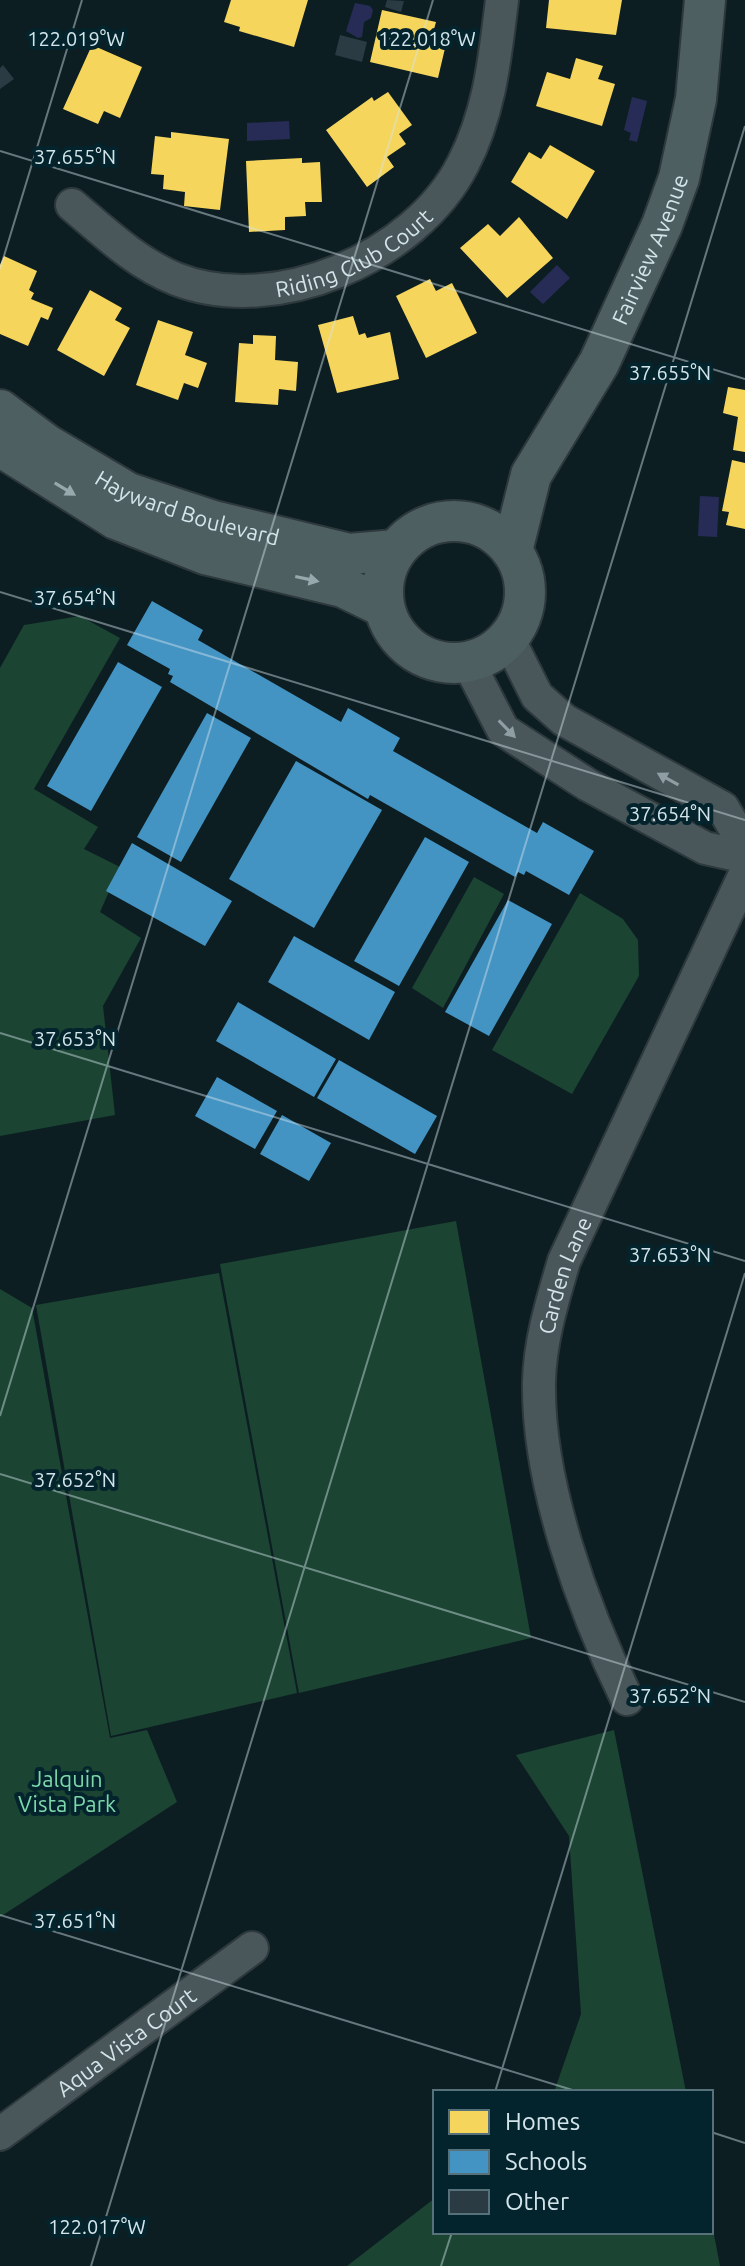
<svg xmlns="http://www.w3.org/2000/svg" width="745" height="2266" font-family="Ubuntu,sans-serif">
	<style>
		.green { fill: #1b4432 }
		.water { fill: #272c56 }
		.homes { fill: #f6d55c }
		.schools { fill: #4393c3 }
		.building { fill: #2a3b44 }
		.lines { fill: none; stroke-linecap: round; stroke-linejoin: round }
		.minor-casing { stroke: #2d393d; stroke-width: 36 }
		.major-casing { stroke: #2d393d; stroke-width: 44 }
		.minor { stroke: #49565a; stroke-width: 32 }
		.major { stroke: #4e5f61; stroke-width: 40 }
		.oneway { fill: #97a9ac }
		.oneway2 { fill: #8e9ea2 }
		.ticks { fill: none; stroke: #d3e5ea; stroke-width: 2; stroke-opacity: 0.45 }
		.labels { text-anchor: middle; dominant-baseline: central; stroke-width: 8; stroke-linejoin: round; paint-order: stroke }
		.street-label { font-size: 22px; fill: #d3e5ea; stroke: #03242d }
		.park-label { font-size: 22px; fill: #7dd9aa; stroke: #03242d }
		.ticks-label { font-size: 20px; text-anchor: middle; fill: #d3e5ea; stroke: #03242d; stroke-width: 8; stroke-linejoin: round; paint-order: stroke }
	</style>
	<rect width="100%" height="100%" fill="#0d1e23"/>
	<path class="green" d="M80 616 120 638 34 789 98 827 84 849 120 867 100 912 141 938 103 1006 115 1115 0 1136V668L24 625Z
		M474 877 504 894 443 1008 412 988Z
		M580 893 623 919 638 940 639 976 572 1094 492 1050Z
		M456 1221 531 1638 299 1693 220 1264Z
		M219 1273 297 1693 111 1736 36 1305Z
		M0 1289 32 1308 110 1738 147 1730 177 1802 0 1917Z
		M614 1730 686 2092H554L581 2014 569 1836 516 1755Z
		M435 2198V2232H711V2219L720 2266H347Z"/>
	<path class="water" d="M355 3 370 6 373 10 371 18 364 22 362 37 358 38 346 31Z
		M632 97 647 101 637 142 629 140 631 133 624 130Z
		M289 121 290 139 247 141V123Z
		M557 265 570 278 543 304 530 292Z
		M700 496 719 497 717 537 698 536Z"/>
	<path class="homes" d="M231 0H308L294 47 239 31 240 27 224 22Z
		M549 0H622L616 35 546 28Z
		M382 10 436 22 431 40 446 44 438 78 370 62Z
		M92 45 142 67 120 118 104 111 98 124 63 109Z
		M576 58 603 66 598 79 615 84 602 126 536 106 547 72 570 79Z
		M388 92 412 125 399 134 406 144 387 157 394 167 367 187 326 130 372 97 374 101Z
		M171 132 229 139 220 210 184 206 185 192 163 189 164 175 151 174 155 136 171 138Z
		M550 145 595 171 567 219 511 182 529 152 541 159Z
		M302 158V163L320 162 322 202H305L306 216 285 217V230L249 232 246 161Z
		M519 217 553 258 507 298 460 248 488 224 500 236Z
		M4 256 37 271 29 290 34 293 31 299 53 308 48 320 41 317 28 346 0 334V265Z
		M430 279 436 291 452 283 477 333 426 358 396 296Z
		M90 290 122 308 115 320 130 328 104 376 57 350Z
		M353 316 359 335 365 333 367 338 390 332 399 379 337 393 318 325Z
		M158 320 193 332 185 355 207 363 198 388 184 383 178 400 136 385Z
		M253 335 276 336 275 360 298 362 296 391 279 389 278 405 235 402 239 343 253 344Z
		M728 387 745 390V452L733 450 738 417 723 413Z
		M732 460 745 463V529L726 525 729 512 722 511Z"/>
	<path class="schools" d="M152 601 203 630 198 640 341 722 348 708 400 738 393 751 537 833 543 822 594 851 569 895 526 871 524 875 518 872 515 877 370 795 368 799 170 682 173 676 168 674 170 669 127 645Z
		M118 662 162 687 91 811 47 786Z
		M207 713 251 738 181 862 137 837Z
		M296 761 382 810 314 928 229 879Z
		M425 837 469 862 399 986 354 961Z
		M132 843 232 901 205 946 106 891Z
		M508 900 552 924 489 1036 445 1012Z
		M294 936 395 992 369 1040 268 982Z
		M238 1002 336 1059 314 1097 216 1041Z
		M339 1060 437 1116 415 1154 317 1098Z
		M217 1077 277 1111 255 1149 195 1116Z
		M282 1115 331 1143 309 1181 260 1154Z"/>
	<path class="building" d="M387 0 404 1 401 12 385 7Z
		M340 35 367 42 362 62 335 55Z
		M3 65 14 79 0 89V68Z"/>
	<g class="lines">
		<g class="minor-casing">
			<g id="minor">
				<path id="s1" d="M72 205C104 232 136 263 176 279 275 318 416 257 463 164 490 112 495 57 502 0"/>
				<path d="M508 638 537 696 564 720 723 808 745 846"/>
				<path d="M468 662 503 730 588 785 705 848 745 857"/>
				<path id="s2" d="M627 1699C583 1609 537 1482 539 1381 540 1340 553 1299 564 1261L745 874"/>
				<path id="s3" d="M0 2134 252 1948"/>
			</g>
		</g>
		<g class="major-casing">
			<g id="major">
				<path id="s4" d="M0 410 47 445 128 493 213 521 349 554 396 550"/>
				<path d="M0 446 116 519 205 554 343 587 384 607"/>
				<circle cx="454" cy="592" r="71"/>
				<path id="s5" d="M512 551 531 475 599 363 662 225 679 178 696 99 705 0"/>
			</g>
		</g>
		<use href="#minor" class="minor"/>
		<use href="#major" class="major"/>
	</g>
	<defs><path id="oneway-solid" d="M-6-.8H1V-3.2L6.5 0L1 3.2V.8H-6Z" transform="scale(2)"/></defs>
	<g class="oneway">
		<use href="#oneway-solid" transform="translate(65 489) rotate(31)"/>
		<use href="#oneway-solid" transform="translate(307 579) rotate(12)"/>
	</g>
	<g class="oneway2">
		<use href="#oneway-solid" transform="translate(507 729) rotate(46)"/>
		<use href="#oneway-solid" transform="translate(668 779) rotate(-151)"/>
	</g>
	<path class="ticks" d="M0 151 745 379M0 269 82 0M0 592 745 820M0 1033 745 1261M0 1416 433 0M0 1474 745 1702M0 1915 579 2092M495 2092 745 1273M711 2132 745 2143M91 2266 745 126M441 2266 452 2232"/>
	<g class="labels">
		<g class="street-label">
			<text stroke="none"><textPath href="#s1" startOffset="316">Riding Club Court</textPath></text>
			<text stroke="none"><textPath href="#s5" startOffset="334">Fairview Avenue</textPath></text>
			<text stroke="none"><textPath href="#s4" startOffset="214">Hayward Boulevard</textPath></text>
			<text stroke="none"><textPath href="#s2" startOffset="442">Carden Lane</textPath></text>
			<text stroke="none"><textPath href="#s3" startOffset="156">Aqua Vista Court</textPath></text>
		</g>
		<g class="park-label">
			<text x="67" y="1778">Jalquin<tspan x="67" dy="25">Vista Park</tspan></text>
		</g>
	</g>
	<g class="ticks-label">
		<text x="76" y="46">122.019°W</text>
		<text x="427" y="46">122.018°W</text>
		<text x="75" y="164">37.655°N</text>
		<text x="670" y="380">37.655°N</text>
		<text x="75" y="605">37.654°N</text>
		<text x="670" y="821">37.654°N</text>
		<text x="75" y="1046">37.653°N</text>
		<text x="670" y="1262">37.653°N</text>
		<text x="75" y="1487">37.652°N</text>
		<text x="670" y="1703">37.652°N</text>
		<text x="75" y="1928">37.651°N</text>
		<text x="97" y="2234">122.017°W</text>
	</g>
	<rect x="433" y="2090" width="280" height="144" fill="#03242d" stroke="#567179" stroke-width="2"/>
	<rect x="449" y="2110" width="40" height="24" fill="#f6d55c" stroke="#567179" stroke-width="2"/>
	<text x="505" y="2130" font-size="24" fill="#d3e5ea">Homes</text>
	<rect x="449" y="2150" width="40" height="24" fill="#4393c3" stroke="#567179" stroke-width="2"/>
	<text x="505" y="2170" font-size="24" fill="#d3e5ea">Schools</text>
	<rect x="449" y="2190" width="40" height="24" fill="#2a3b44" stroke="#567179" stroke-width="2"/>
	<text x="505" y="2210" font-size="24" fill="#d3e5ea">Other</text>
</svg>
